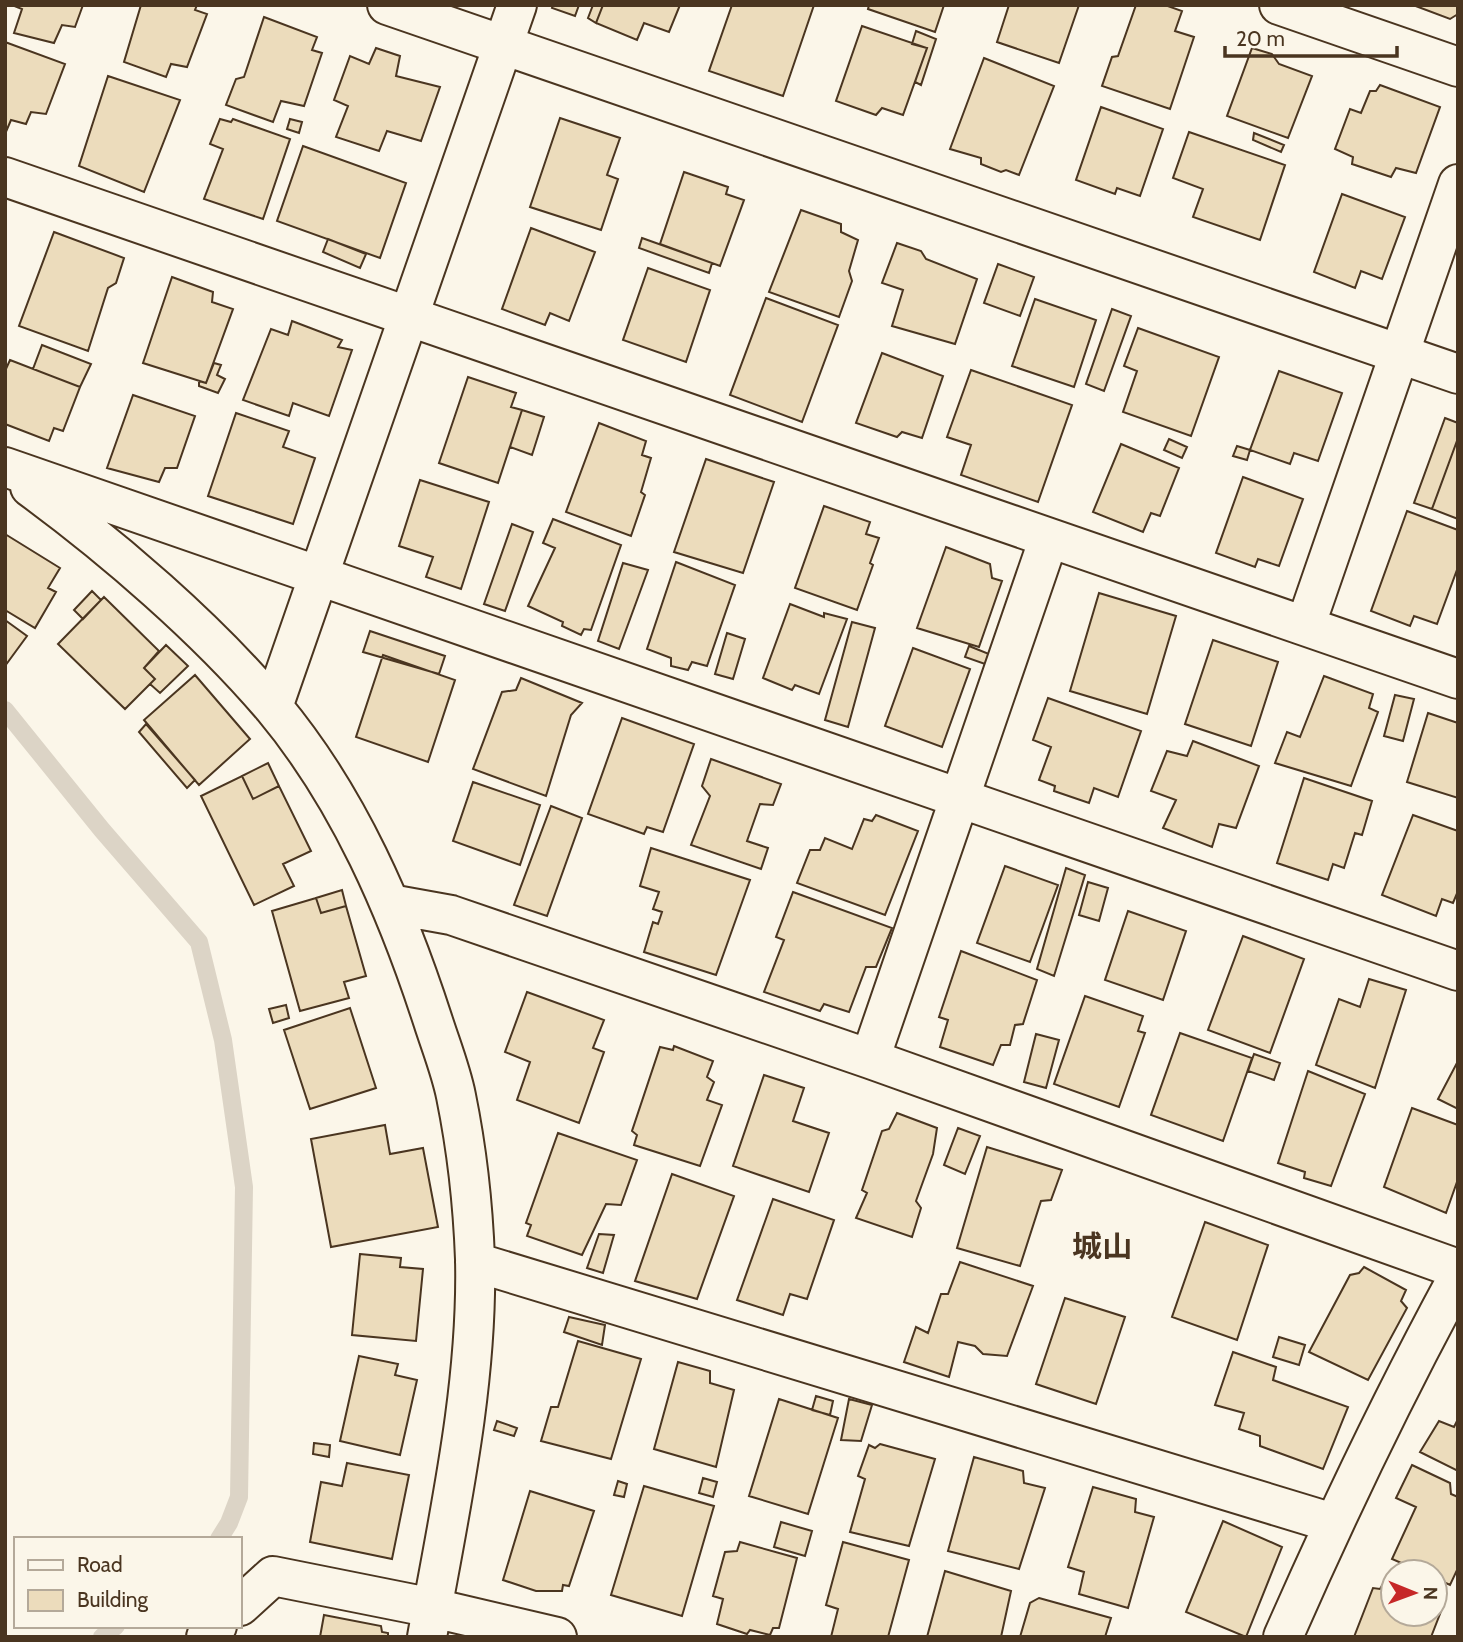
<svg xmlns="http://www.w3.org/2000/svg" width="1463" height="1642" font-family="Cabin,'Noto Sans JP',sans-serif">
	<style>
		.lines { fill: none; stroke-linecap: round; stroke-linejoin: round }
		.stream { stroke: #dcd4c6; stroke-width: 18 }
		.building { fill: #ecdcbc; stroke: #4a3520; stroke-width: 2 }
		.street-casing { stroke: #4a3520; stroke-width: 42 }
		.secondary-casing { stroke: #4a3520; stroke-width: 42 }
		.street { stroke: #fbf6e9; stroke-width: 38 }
		.secondary { stroke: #fbf6e9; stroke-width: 38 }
		.labels { text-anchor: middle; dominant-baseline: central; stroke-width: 5; stroke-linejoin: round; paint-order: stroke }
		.quarter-label { font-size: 30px; font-weight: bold; fill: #4a3520; stroke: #fbf6e9 }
	</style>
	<rect width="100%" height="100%" fill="#fbf6e9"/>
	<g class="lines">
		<path class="stream" d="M5 710 102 830 199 942 223 1040 244 1187 239 1497 229 1523 219 1539
			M102 1637 116 1626"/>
	</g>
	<path class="building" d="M83 5 75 27 62 25 54 43 14 33 22 9 12 5Z
		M141 5H197L195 10 207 14 187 67 171 64 166 77 124 62Z
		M553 5H579L575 16 552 8Z
		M593 5H603L596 23 588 18Z
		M603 5H680L669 32 644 23 637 40 596 23Z
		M732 5H814L783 96 709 71Z
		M869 5H944L935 32 868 9Z
		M1009 5H1079L1059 63 997 42Z
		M1136 5H1165L1182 11 1175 31 1194 37 1170 109 1102 86 1112 57 1118 56Z
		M1413 5H1458V14L1450 19Z
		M264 17 317 37 312 50 322 53 304 106 281 101 273 122 226 105 236 79 244 77Z
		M862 26 927 48 903 115 882 108 876 115 836 101Z
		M916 31 936 39 921 85 915 82 927 48 912 44Z
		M5 42 65 64 46 114 31 112 26 124 11 120 5 134Z
		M376 48 400 56 396 76 440 87 421 141 387 131 379 151 336 137 348 106 334 100 350 56 369 64Z
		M1252 48 1272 54 1279 64 1312 76 1288 138 1227 116Z
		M984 58 1054 86 1019 175 1006 170 1001 172 981 164V158L950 149Z
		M108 76 180 100 144 192 79 166Z
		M1380 85 1440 107 1416 173 1396 168 1391 177 1352 164 1353 157 1335 149 1350 109 1361 113 1370 91H1376Z
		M1101 107 1163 129 1140 196 1117 188 1115 194 1076 180Z
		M560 118 620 138 607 175 618 179 601 230 530 207Z
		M220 119 231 122 233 119 290 139 263 219 204 199 223 149 210 144Z
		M290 119 302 122 299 133 287 129Z
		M1189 132 1285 165 1260 240 1193 217 1203 189 1173 178Z
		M1254 133 1284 145 1281 152 1253 140Z
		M303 146 406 183 380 258 277 221Z
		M684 172 728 187 726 194 744 200 720 266 660 244Z
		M1342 194 1405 217 1382 279 1361 271 1355 288 1314 272Z
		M801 210 841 224V232L858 240 849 271 852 281 839 317 769 292Z
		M531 228 595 252 569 321 550 313 545 325 502 309Z
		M54 232 124 258 116 283 108 288 88 351 19 326Z
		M642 238 712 263 709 273 639 248Z
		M328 239 366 254 360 268 323 252Z
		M897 243 921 251 926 259 977 279 955 344 892 326 903 290 882 283Z
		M998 264 1034 277 1020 316 984 303Z
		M648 268 710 290 686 362 623 340Z
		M172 277 213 292 212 302 233 309 206 383 143 363Z
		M766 298 838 325 802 422 730 395Z
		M1035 299 1096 320 1074 387 1012 366Z
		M1112 309 1131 316 1104 391 1086 384Z
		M292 321 342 340 338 347 352 350 329 416 293 403 289 416 243 400 271 329 288 335Z
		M1138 328 1219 357 1191 436 1123 412 1137 371 1124 366Z
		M42 345 91 364 80 387 33 369Z
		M882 353 943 376 922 438 902 432 897 437 856 423Z
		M10 360 80 387 63 431 54 428 49 441 5 424V371Z
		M214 363 221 365 217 375 225 379 218 393 199 386V381L206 383Z
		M971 370 1072 405 1038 502 961 475 971 445 947 437Z
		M1279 371 1342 393 1318 461 1294 453 1290 464 1250 450Z
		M468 377 516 393 511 407 522 410 498 483 439 463Z
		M133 395 195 416 177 468H165L159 482 107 468Z
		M522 410 544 417 532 455 510 447Z
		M236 413 289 431 283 447 315 458 293 524 208 496Z
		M1445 418 1458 423V438L1432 509 1414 503Z
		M599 423 646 441 642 455 651 458 641 492 645 495 631 536 566 512Z
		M1458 438V519L1432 509Z
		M1169 439 1187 447 1182 458 1164 450Z
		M1121 444 1179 468 1160 516 1151 513 1143 532 1093 512Z
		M1237 446 1250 450 1247 460 1233 456Z
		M706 459 774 482 743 573 674 552Z
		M1243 477 1303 499 1279 566 1258 559 1255 567 1216 553Z
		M420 480 489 502 461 589 426 577 433 557 399 546Z
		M824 506 870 522 866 534 879 538 870 563 873 565 857 610 795 588Z
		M1407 511 1458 530V567L1437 624 1414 616 1410 626 1371 611Z
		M553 519 621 545 591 630 584 629 581 635 562 626 563 622 528 606 555 548 543 543Z
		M512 524 533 532 505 611 484 604Z
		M5 534 60 568 48 588 56 592 35 628 5 610Z
		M946 547 990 564 992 578 1002 581 979 647 917 628Z
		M676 562 735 585 707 666 692 662 688 670 671 666V658L647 649Z
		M623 563 648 570 619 649 598 641Z
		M92 591 101 600 83 619 74 610Z
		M1099 593 1176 616 1147 714 1070 691Z
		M104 597 159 651 144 668 155 679 125 709 58 644Z
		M790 604 824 617V613L847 619 819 694 795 685 792 690 763 678Z
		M5 620 27 636 5 666Z
		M852 622 875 628 848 727 825 720Z
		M370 631 445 656 439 674 363 652Z
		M727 633 745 639 733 679 715 674Z
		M1213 640 1278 662 1251 746 1185 724Z
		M166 645 188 666 160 693 150 684 155 679 144 668Z
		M969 646 989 654 985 664 965 657Z
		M913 648 970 669 942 747 885 726Z
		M383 655 455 680 428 762 356 737Z
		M195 675 250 739 199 785 144 720Z
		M1324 676 1373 694 1369 708 1378 712 1351 786 1275 763 1287 732 1300 737Z
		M521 678 582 703 571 715 546 796 473 769 502 692 516 690Z
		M1395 695 1414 699 1403 741 1384 736Z
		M1048 698 1141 731 1118 797 1094 788 1089 803 1054 791 1055 786 1039 780 1051 747 1033 740Z
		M1428 713 1458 723V798L1407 782Z
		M622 718 694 744 663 832 647 827 644 834 588 814Z
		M146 724 195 780 187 788 139 732Z
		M1193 741 1259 766 1236 828 1219 824 1212 847 1163 828 1176 800 1151 791 1167 751 1187 756Z
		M711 759 781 784 773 805 760 804 747 841 768 848 761 869 691 845 710 796 702 786Z
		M268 763 279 786 253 799 242 776Z
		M242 776 253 799 279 786 311 851 283 864 294 886 254 905 201 796Z
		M1304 778 1372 801 1362 835 1355 833 1344 868 1333 864 1328 880 1277 863Z
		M473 782 540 805 520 865 453 841Z
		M551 806 582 818 547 916 514 905Z
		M876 815 918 831 885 915 797 883 810 850H820L825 838 852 849 864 819 872 821Z
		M1413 815 1458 831V891L1453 903 1442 899 1436 916 1382 895Z
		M651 848 750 880 716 975 644 952 653 922 658 924 662 912 653 909 659 892 640 886Z
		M1005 866 1058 885 1030 962 977 943Z
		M1066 868 1085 875 1054 976 1037 969Z
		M1088 882 1108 888 1099 921 1079 915Z
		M342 890 346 906 321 913 316 898Z
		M793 892 892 928 876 967H866L849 1012 824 1004 820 1011 764 992 784 940 776 937Z
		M316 898 321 913 346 906 366 976 344 982 349 998 300 1011 272 911Z
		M1128 911 1186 931 1163 1000 1105 980Z
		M1243 936 1304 959 1270 1053 1208 1030Z
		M961 951 1037 980 1023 1024 1015 1025 1010 1045H1001L993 1065 940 1047 948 1020 939 1017Z
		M1369 979 1406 990 1375 1088 1316 1065 1339 999 1360 1007Z
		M527 992 604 1020 593 1048 604 1052 579 1123 517 1100 530 1062 505 1052Z
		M1085 996 1143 1016 1138 1031 1145 1033 1119 1107 1054 1084Z
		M286 1005 289 1018 273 1023 269 1009Z
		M350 1008 376 1088 310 1109 284 1030Z
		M1180 1033 1252 1058 1223 1141 1151 1115Z
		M1036 1034 1059 1040 1046 1088 1024 1082Z
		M674 1046 713 1061 707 1077 714 1082 707 1100 722 1105 700 1166 634 1145 637 1135 632 1131 660 1047 673 1050Z
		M1254 1054 1280 1063 1274 1080 1248 1071Z
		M1458 1061V1109L1438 1099Z
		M1308 1071 1365 1094 1331 1186 1304 1178 1305 1172 1278 1163Z
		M764 1075 804 1088 793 1121 829 1133 809 1192 733 1166Z
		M1412 1108 1458 1125V1179L1446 1213 1384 1187Z
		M897 1113 937 1128 933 1154 916 1201 921 1208 912 1237 856 1218 867 1193 862 1190 882 1131 889 1129Z
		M385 1125 390 1154 423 1148 438 1227 331 1247 311 1139Z
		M958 1128 980 1136 965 1174 944 1165Z
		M558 1133 637 1160 621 1205 606 1204 582 1255 527 1236 531 1225 526 1223Z
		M987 1147 1062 1170 1051 1200 1041 1201 1020 1266 957 1248Z
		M672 1174 734 1196 697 1299 635 1281Z
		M773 1199 834 1220 807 1299 790 1294 783 1315 737 1300Z
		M1205 1222 1268 1245 1237 1340 1172 1317Z
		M599 1234 614 1235 603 1273 587 1268Z
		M360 1254 401 1258 400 1267 423 1269 416 1341 352 1335Z
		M960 1262 1033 1286 1007 1356 983 1354 975 1346 958 1342 949 1377 904 1362 916 1327 928 1333 941 1294H948Z
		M1364 1267 1406 1290 1401 1301 1407 1308 1368 1380 1309 1352 1350 1275 1359 1273Z
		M1065 1298 1125 1317 1096 1404 1036 1384Z
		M569 1317 605 1325 602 1345 564 1332Z
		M1279 1337 1305 1345 1299 1365 1273 1357Z
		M578 1341 641 1359 611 1459 541 1441 551 1407H558Z
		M1233 1352 1276 1367 1273 1380 1348 1407 1323 1469 1260 1446V1436L1239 1429 1244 1413 1215 1405Z
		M359 1356 398 1364 395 1375 417 1380 400 1455 340 1441Z
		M678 1362 710 1371V1383L734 1390 716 1467 654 1449Z
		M816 1396 833 1401 830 1415 812 1410Z
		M779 1399 838 1418 808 1514 749 1496Z
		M849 1399 872 1405 861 1441 841 1440Z
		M1458 1419V1471L1420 1452 1439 1421 1454 1427Z
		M497 1421 517 1428 514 1436 494 1430Z
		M314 1443 330 1445 329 1457 313 1454Z
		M880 1444 935 1459 909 1546 850 1532 865 1479 858 1476 869 1445 875 1448Z
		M974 1457 1023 1471 1024 1483 1045 1488 1019 1569 948 1551Z
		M347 1463 409 1475 392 1559 310 1542 321 1482 342 1486Z
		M1412 1465 1450 1483 1451 1494 1458 1497V1568L1450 1585 1435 1578V1572H1422L1392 1559 1416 1507 1396 1498Z
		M703 1478 717 1482 713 1497 699 1493Z
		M618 1481 627 1484 624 1497 614 1495Z
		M644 1486 714 1506 682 1616 611 1595Z
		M1093 1487 1136 1499 1135 1512 1154 1517 1128 1608 1079 1594 1084 1572 1068 1567Z
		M530 1491 594 1511 569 1586 563 1585 562 1591H536L503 1580Z
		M1223 1521 1282 1547 1246 1637 1186 1612Z
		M781 1522 812 1531 805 1556 774 1547Z
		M740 1542 797 1558 779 1628H773L770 1635 750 1630 747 1634 717 1624 723 1599 713 1596 725 1552 737 1551Z
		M843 1542 909 1560 888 1637H831L838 1609 826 1605Z
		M945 1571 1011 1591 1001 1637H927Z
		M1387 1577 1393 1579V1614H1435V1596L1445 1601 1431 1637H1354L1373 1588 1380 1589Z
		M1039 1598 1111 1618 1105 1637H1020L1030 1603Z
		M324 1615 381 1626 382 1632 388 1633V1637H320Z"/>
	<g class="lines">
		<g class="street-casing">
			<path id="street" d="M1279 5 1458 67
				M5 177 1458 679
				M5 467 1458 971
				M30 487C113 548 206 628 273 707 349 798 397 910 433 1021 441 1046 451 1071 456 1096 467 1150 473 1205 475 1259 478 1385 449 1514 427 1637
				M1306 624 1458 184
				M273 707 517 5
				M390 904 451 915 870 1059 1458 1269
				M870 1059 1049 538
				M475 1262 1333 1523
				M240 1606 273 1576 433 1608 557 1637
				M206 1637 217 1626
				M1283 1637C1337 1514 1394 1395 1458 1277"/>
		</g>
		<g class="secondary-casing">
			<path id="secondary" d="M387 5 1458 374"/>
		</g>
		<use href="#street" class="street"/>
		<use href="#secondary" class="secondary"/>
	</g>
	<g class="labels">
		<g class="quarter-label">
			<text x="1102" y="1246">城山</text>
		</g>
	</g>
	<rect width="1463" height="1642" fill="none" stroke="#4a3520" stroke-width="14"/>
	<rect x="14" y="1537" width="228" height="91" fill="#fbf6e9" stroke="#b4a999" stroke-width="2"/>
	<rect x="28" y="1560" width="35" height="10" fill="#fbf6e9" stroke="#b4a999" stroke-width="2"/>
	<text x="77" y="1572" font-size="21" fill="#4a3520">Road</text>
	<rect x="28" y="1590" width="35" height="21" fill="#ecdcbc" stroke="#b4a999" stroke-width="2"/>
	<text x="77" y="1607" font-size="21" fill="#4a3520">Building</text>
	<g transform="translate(1414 1593) rotate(91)"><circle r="33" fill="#fbf6e9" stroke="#b4a999" stroke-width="2"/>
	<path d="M0-5L12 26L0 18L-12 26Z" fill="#c62828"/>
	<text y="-10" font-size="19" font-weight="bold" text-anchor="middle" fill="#4a3520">N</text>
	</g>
	<path d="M1225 46v10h172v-10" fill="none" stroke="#4a3520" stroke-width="3.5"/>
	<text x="1236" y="46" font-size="21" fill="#4a3520" stroke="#fbf6e9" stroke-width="5" paint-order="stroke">20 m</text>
</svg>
